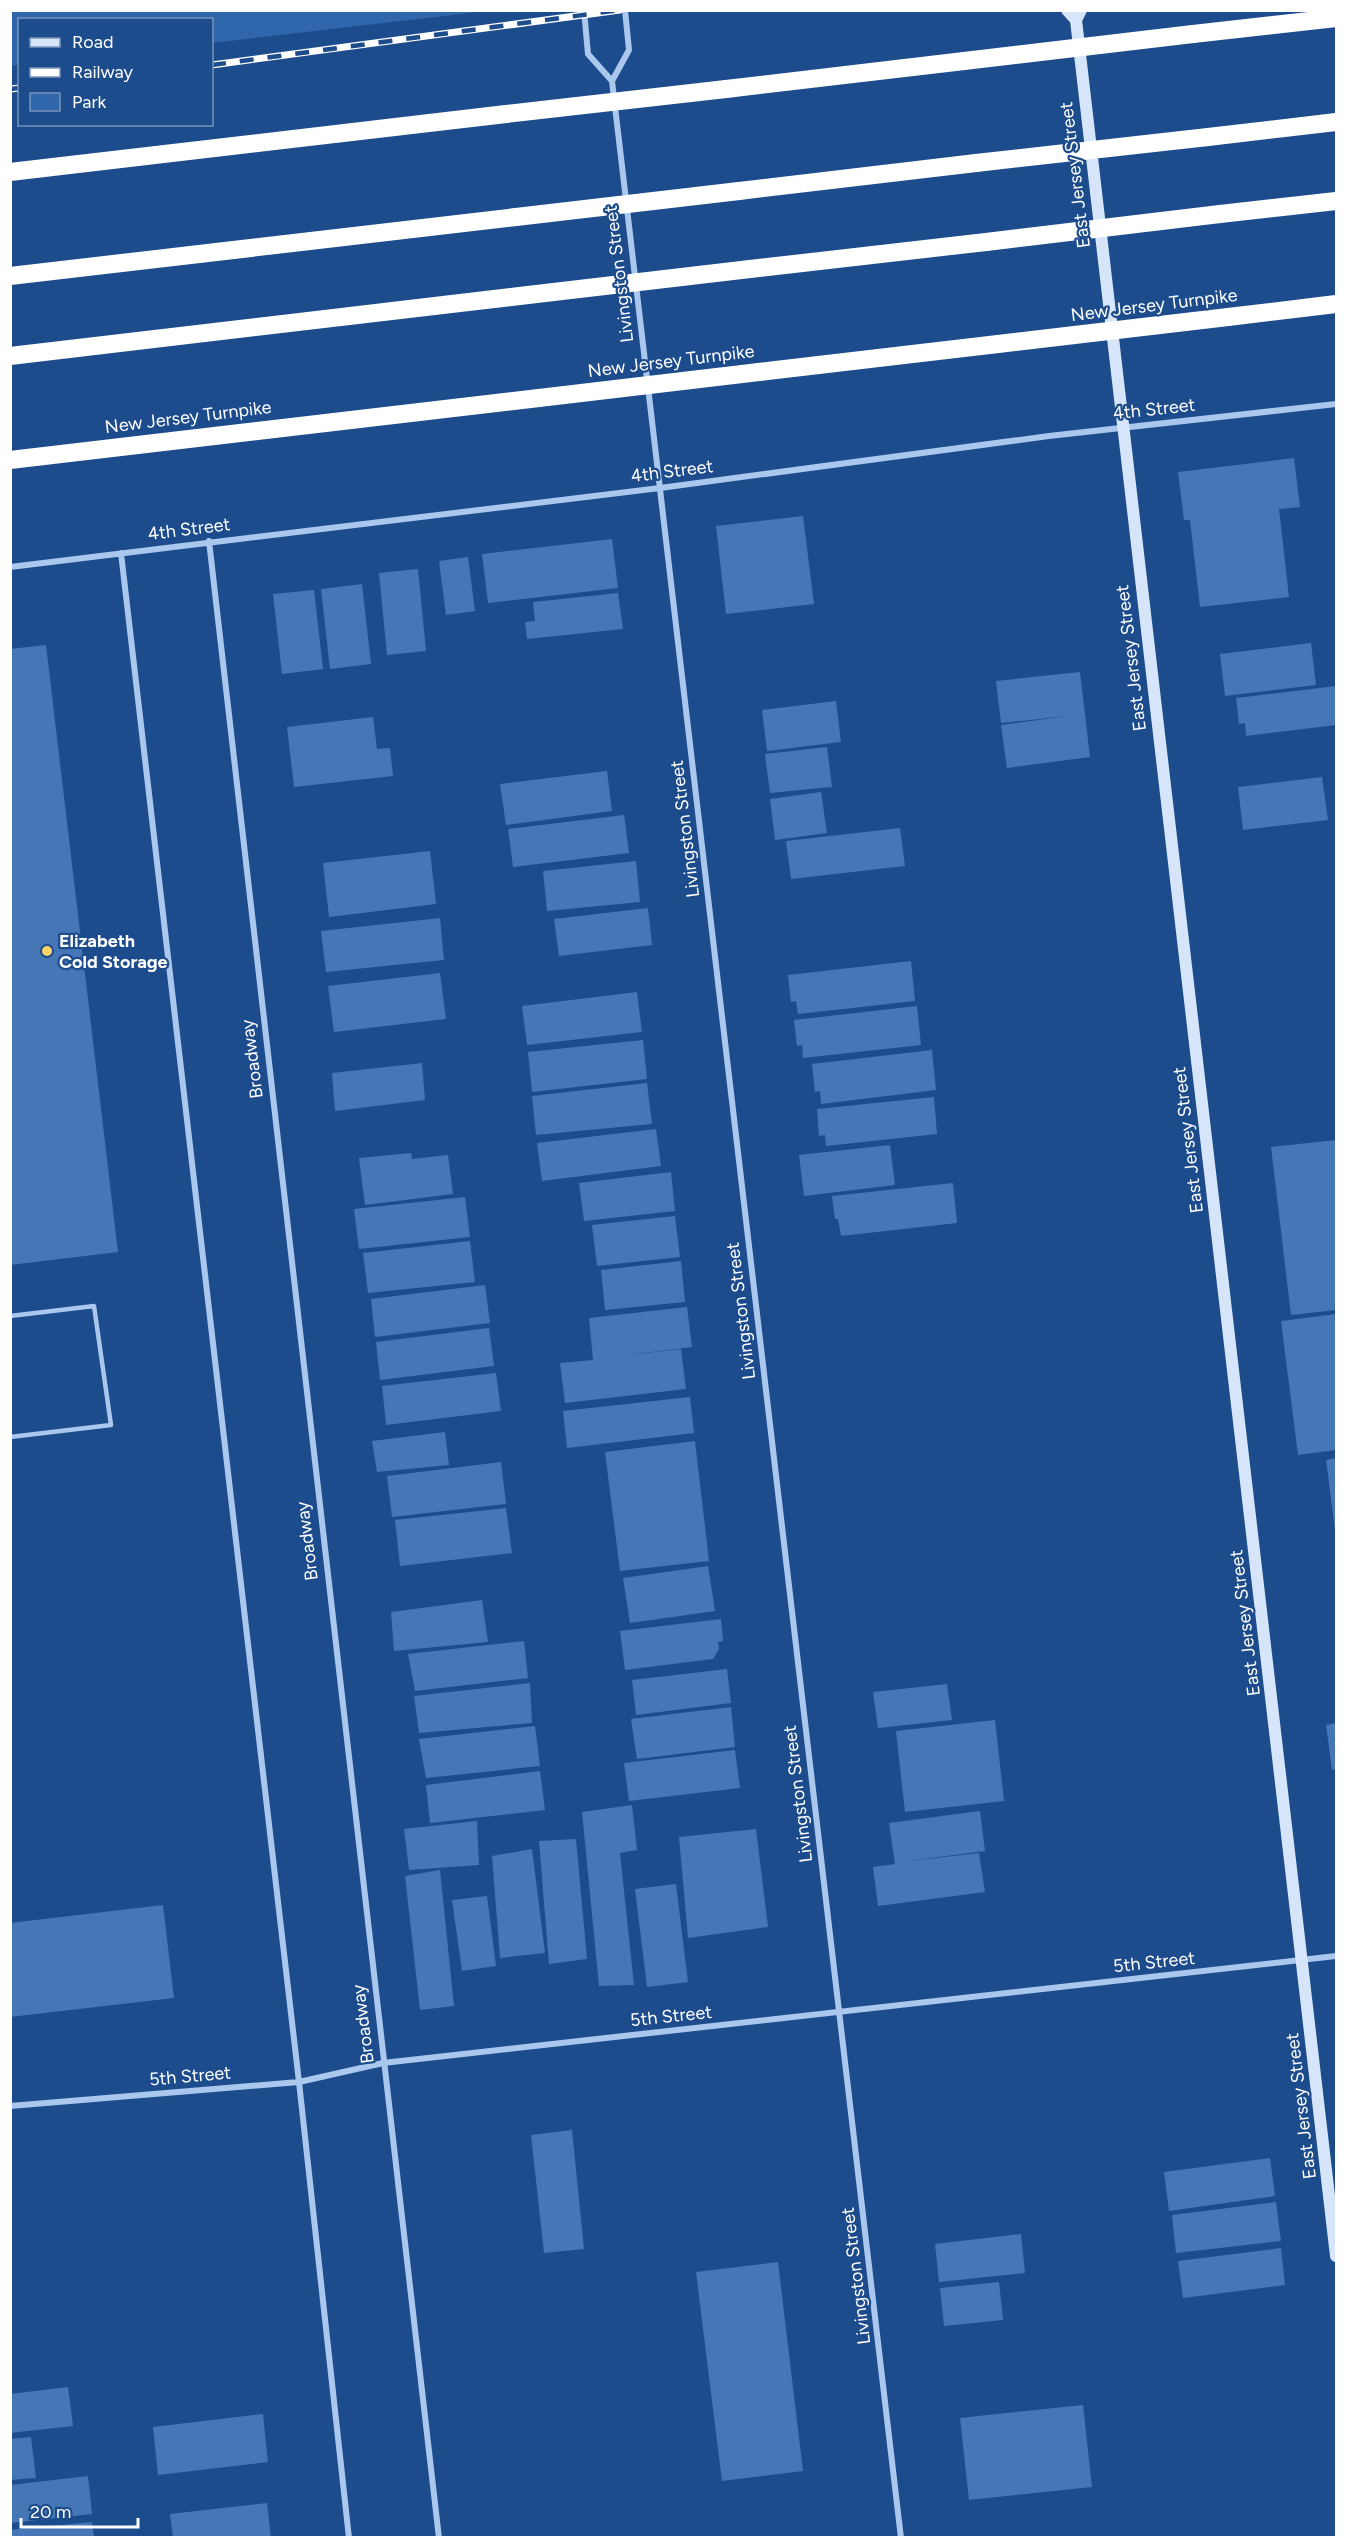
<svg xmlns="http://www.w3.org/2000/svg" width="1347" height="2548" font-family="Figtree,sans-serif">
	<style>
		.green { fill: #3066ab }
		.building { fill: #4576b5 }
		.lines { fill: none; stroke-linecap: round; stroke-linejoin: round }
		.lane { stroke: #aac7ed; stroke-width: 4.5 }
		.street { stroke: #aac7ed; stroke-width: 6 }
		.secondary { stroke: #d6e5f9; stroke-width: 12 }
		.highway { stroke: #fff; stroke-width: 18 }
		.rail-casing { stroke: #fff; stroke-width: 7 }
		.rail { stroke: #1d4c8d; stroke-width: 4.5; stroke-dasharray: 14; stroke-linecap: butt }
		.highway-bridge { stroke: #fff; stroke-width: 18 }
		.poi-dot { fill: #fdd468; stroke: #1d4c8d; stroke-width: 2 }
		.labels { text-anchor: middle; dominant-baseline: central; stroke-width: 4.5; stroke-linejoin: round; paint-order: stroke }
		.street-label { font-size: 18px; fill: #fff; stroke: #1d4c8d }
		.poi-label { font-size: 18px; font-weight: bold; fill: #fff; stroke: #1d4c8d; text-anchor: start }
	</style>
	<rect width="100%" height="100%" fill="#1d4c8d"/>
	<path class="green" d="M10 11 11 10 487 11 212 43V20H20L19 65 11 66Z"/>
	<path class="building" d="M1294 458 1300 507 1279 509 1289 597 1200 607 1190 520H1184L1178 472Z
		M803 516 814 604 726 614 716 526Z
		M612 539 618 588 488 603 482 554Z
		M468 557 475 611 446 615 439 561Z
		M418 569 426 651 387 655 379 573Z
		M362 584 371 664 330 669 321 589Z
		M314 590 323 669 282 674 273 594Z
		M618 593 623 629 527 639 525 622 535 621 533 602Z
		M1311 643 1316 685 1225 696 1220 654Z
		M46 645 118 1252 10 1265V649Z
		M1080 672 1090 757 1007 768 1001 725 1067 716 1001 723 996 681Z
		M1336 686V725L1246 736 1245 723 1239 724 1236 698Z
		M836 701 841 742 767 751 762 710Z
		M373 717 377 749 390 748 393 776 294 787 287 727Z
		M827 747 832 787 770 793 765 754Z
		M607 771 612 811 506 825 500 784Z
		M1322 777 1328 820 1243 830 1238 787Z
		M821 792 827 833 775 840 770 799Z
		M624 815 629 853 513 867 508 829Z
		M900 828 905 866 791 879 786 841Z
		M430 851 436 904 329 917 323 863Z
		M636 861 640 902 547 911 543 871Z
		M648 908 652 945 559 956 554 919Z
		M440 918 444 960 326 972 321 931Z
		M911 961 915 1001 798 1014 796 1001 791 1002 788 975Z
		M440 973 446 1019 334 1032 328 986Z
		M637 992 642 1032 527 1045 522 1006Z
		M917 1006 921 1045 803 1058 802 1045 797 1046 794 1020Z
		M643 1040 647 1079 532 1092 528 1052Z
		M932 1050 936 1090 821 1104 820 1091 815 1092 812 1064Z
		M422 1063 425 1100 335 1111 332 1073Z
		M647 1083 652 1124 536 1135 532 1096Z
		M934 1097 937 1134 826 1146 825 1135 819 1136 817 1109Z
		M656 1129 661 1166 542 1181 537 1143Z
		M1336 1140V1310L1291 1315 1271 1147Z
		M890 1145 895 1185 804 1196 799 1155Z
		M411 1153 412 1159 448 1155 453 1194 365 1205 359 1158Z
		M671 1172 675 1211 584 1221 579 1183Z
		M953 1183 957 1223 841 1236 838 1219H835L832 1196Z
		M465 1197 470 1237 359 1249 354 1209Z
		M675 1216 680 1257 597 1266 592 1225Z
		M470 1241 475 1282 368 1293 363 1253Z
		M681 1261 685 1302 605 1310 601 1270Z
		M485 1285 490 1323 375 1337 371 1299Z
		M687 1307 692 1347 620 1356 681 1349 686 1389 565 1403 560 1363 593 1360 589 1318Z
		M1336 1314V1450L1298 1455 1281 1321Z
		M489 1328 494 1366 380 1380 376 1342Z
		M496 1373 501 1411 386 1425 382 1386Z
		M690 1397 694 1433 567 1448 563 1411Z
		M445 1432 449 1465 377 1472 372 1441Z
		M695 1441 709 1561 620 1571 605 1452Z
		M1336 1458V1529L1335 1530 1326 1460Z
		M501 1462 506 1504 392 1517 387 1476Z
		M506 1508 512 1553 400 1566 395 1520Z
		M708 1566 715 1611 630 1623 623 1578Z
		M482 1600 488 1642 394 1651 391 1612Z
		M721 1619 723 1641 718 1642 719 1649 713 1659 625 1670 620 1631Z
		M524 1641 528 1678 415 1691 408 1654Z
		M727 1669 731 1703 636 1715 632 1680Z
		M530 1683 532 1723 419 1733 414 1696Z
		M947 1684 952 1720 878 1728 873 1692Z
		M731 1707 735 1747 637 1759 631 1719Z
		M995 1720 1004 1801 905 1812 896 1731Z
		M1336 1723V1769L1332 1770 1326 1725Z
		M535 1726 540 1766 426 1778 419 1739Z
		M735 1750 740 1788 629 1801 624 1763Z
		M540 1771 545 1810 430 1823 426 1785Z
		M632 1805 637 1850 620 1853 634 1985 599 1986 582 1812Z
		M980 1811 985 1851 901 1862 979 1853 985 1892 878 1906 873 1867 895 1864 889 1823Z
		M477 1821 479 1865 409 1870 404 1829Z
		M756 1829 768 1927 688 1938 679 1837Z
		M576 1839 587 1959 549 1964 539 1841Z
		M532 1849 545 1953 500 1958 492 1856Z
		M440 1870 454 2006 420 2010 405 1876Z
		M676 1884 688 1982 647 1987 635 1889Z
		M487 1896 496 1966 462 1971 452 1900Z
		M163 1905 174 1998 10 2017V1923Z
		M572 2130 584 2249 544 2253 531 2135Z
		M1270 2158 1275 2196 1169 2211 1164 2172Z
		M1276 2202 1281 2241 1176 2253 1172 2215Z
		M1021 2234 1025 2273 939 2282 935 2244Z
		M1281 2248 1285 2285 1183 2298 1178 2261Z
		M778 2262 803 2471 722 2481 696 2272Z
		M999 2282 1003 2320 944 2326 940 2288Z
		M68 2387 73 2426 10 2433V2394Z
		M1083 2405 1092 2487 969 2500 960 2418Z
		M263 2414 268 2462 158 2475 153 2427Z
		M31 2437 36 2478 10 2480V2439Z
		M88 2476 92 2514 10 2523V2485Z
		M267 2503 271 2538H173L170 2514Z
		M92 2522 94 2538H10V2530Z"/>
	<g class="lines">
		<path class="lane" d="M10 1316 94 1306 111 1425 10 1437"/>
		<path class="street" d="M584 10 588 54 612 81 901 2538
			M612 81 629 50 625 10
			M209 541 439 2538
			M121 553 299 2082 349 2538
			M10 567 660 488 1049 436 1336 404
			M10 2106 299 2082 383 2063 1336 1956"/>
		<path class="secondary" d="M1067 10 1076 20
			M1081 10 1076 20 1336 2256"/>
		<path class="highway" d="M1193 34 1336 18
			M726 89 964 61
			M1208 137 1336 122
			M10 172 506 114
			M739 191 976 163
			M1220 214 1336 201
			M750 269 986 242
			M10 276 516 217
			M1228 317 1336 304
			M10 356 528 295
			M759 372 998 344
			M10 460 539 398"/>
		<g class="rail-casing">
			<path id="rail" d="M212 65 620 10
				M10 89 20 88"/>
		</g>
		<use href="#rail" class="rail"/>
		<path class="highway-bridge" d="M964 61 1193 34
			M506 114 726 89
			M976 163 1208 137
			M516 217 739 191
			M986 242 1220 214
			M528 295 750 269
			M998 344 1228 317
			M539 398 759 372"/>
	</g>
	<circle class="poi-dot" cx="47" cy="951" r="6"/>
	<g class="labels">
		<g class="street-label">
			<text transform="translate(1075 175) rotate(-97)">East Jersey Street</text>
			<text transform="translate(619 274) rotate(-97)">Livingston Street</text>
			<text transform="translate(1154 305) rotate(-7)">New Jersey Turnpike</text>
			<text transform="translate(671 361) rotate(-7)">New Jersey Turnpike</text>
			<text transform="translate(1154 409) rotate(-6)">4th Street</text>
			<text transform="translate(188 417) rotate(-7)">New Jersey Turnpike</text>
			<text transform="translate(672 471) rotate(-7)">4th Street</text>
			<text transform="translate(189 529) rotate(-7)">4th Street</text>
			<text transform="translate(1131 658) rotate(-97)">East Jersey Street</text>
			<text transform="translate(685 829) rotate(-97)">Livingston Street</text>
			<text transform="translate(252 1059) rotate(-97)">Broadway</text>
			<text transform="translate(1188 1140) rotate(-97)">East Jersey Street</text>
			<text transform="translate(741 1311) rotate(-97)">Livingston Street</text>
			<text transform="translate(307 1541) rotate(-97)">Broadway</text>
			<text transform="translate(1245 1623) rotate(-97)">East Jersey Street</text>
			<text transform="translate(798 1794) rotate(-97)">Livingston Street</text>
			<text transform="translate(1154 1962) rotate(-6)">5th Street</text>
			<text transform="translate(671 2016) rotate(-6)">5th Street</text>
			<text transform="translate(363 2024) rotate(-97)">Broadway</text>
			<text transform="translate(190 2076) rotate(-5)">5th Street</text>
			<text transform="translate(1301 2106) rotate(-97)">East Jersey Street</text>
			<text transform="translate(856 2276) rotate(-97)">Livingston Street</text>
		</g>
		<g class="poi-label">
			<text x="59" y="941">Elizabeth<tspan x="59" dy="21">Cold Storage</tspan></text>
		</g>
	</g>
	<rect width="1347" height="2548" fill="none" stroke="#ffffff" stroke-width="24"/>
	<rect x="18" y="18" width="195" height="108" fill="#1d4c8d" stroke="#7794bb" stroke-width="1.5"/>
	<rect x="30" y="38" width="30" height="9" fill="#d6e5f9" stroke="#7794bb" stroke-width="1.5"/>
	<text x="72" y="48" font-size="18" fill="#ffffff">Road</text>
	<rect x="30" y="68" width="30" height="9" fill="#ffffff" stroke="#7794bb" stroke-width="1.5"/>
	<text x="72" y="78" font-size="18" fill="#ffffff">Railway</text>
	<rect x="30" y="93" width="30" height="18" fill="#3066ab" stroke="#7794bb" stroke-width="1.5"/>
	<text x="72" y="108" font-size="18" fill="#ffffff">Park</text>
	<path d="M21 2518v9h117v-9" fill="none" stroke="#ffffff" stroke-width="3"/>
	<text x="30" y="2518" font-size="18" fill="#ffffff" stroke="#1d4c8d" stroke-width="4.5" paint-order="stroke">20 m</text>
</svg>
